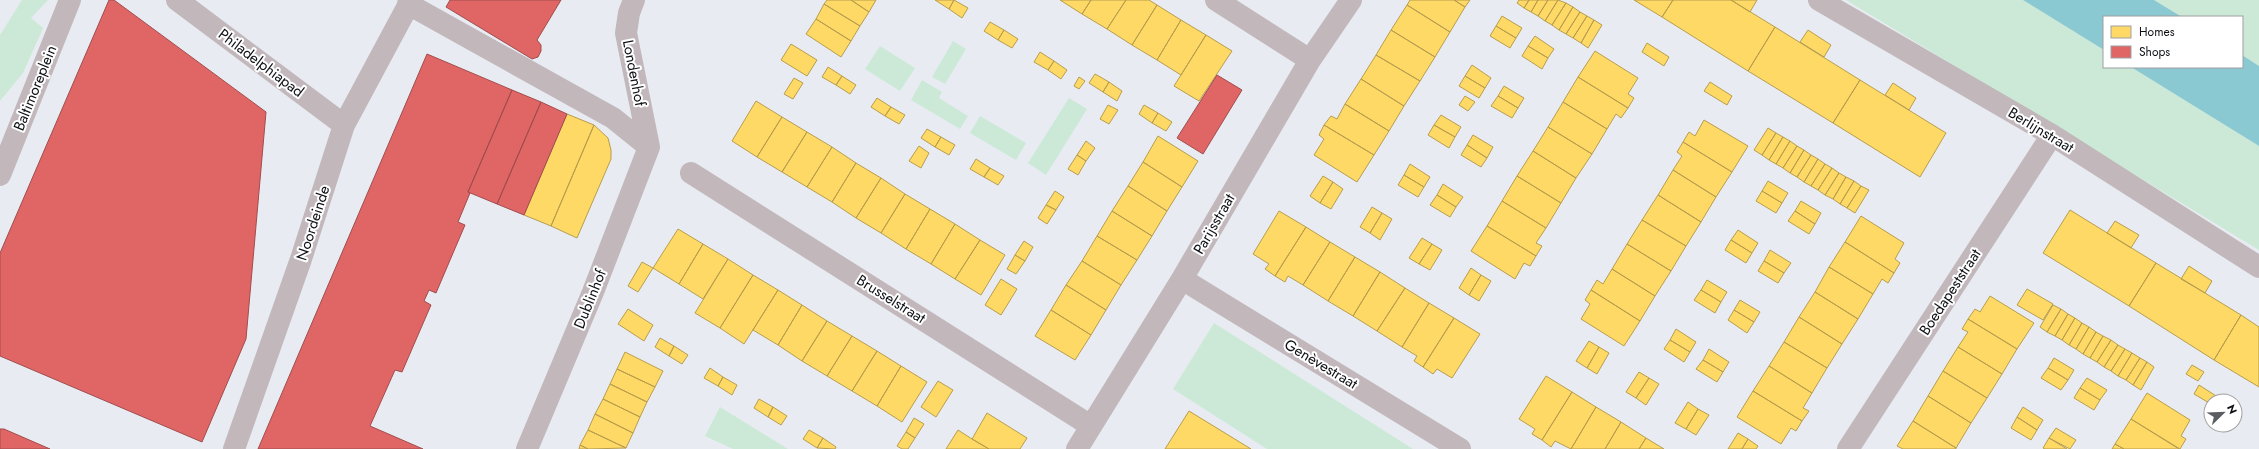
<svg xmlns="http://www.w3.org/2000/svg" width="2259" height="449" font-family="Jost,sans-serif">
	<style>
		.green { fill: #cbe9d6 }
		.water { fill: #8ac9d1 }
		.homes { fill: #ffd966; stroke: #b79d4d }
		.shops { fill: #e06666; stroke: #a14c4d }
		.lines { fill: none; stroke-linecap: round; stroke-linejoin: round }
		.street { stroke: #c2b8bc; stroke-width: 22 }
		.labels { text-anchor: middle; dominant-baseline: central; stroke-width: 4; stroke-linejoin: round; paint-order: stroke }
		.street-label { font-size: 15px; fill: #0e1014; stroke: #fff }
	</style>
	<rect width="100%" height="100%" fill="#e8ecf2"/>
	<path class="green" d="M22 0H48L31 18 43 28 23 73 0 101V35Z
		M1846 0H2023L2104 50V67H2131L2259 146V250Z
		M2154 0H2259V66L2242 55V17H2182Z
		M953 41 966 49 945 84 932 77Z
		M880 46 915 68 900 91 865 69Z
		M922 80 942 92 939 98 968 116 960 129 911 100Z
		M1069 98 1087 109 1046 175 1028 163Z
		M980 116 1026 143 1016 160 970 133Z
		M1214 323 1413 449H1267L1173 389Z
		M720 407 788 449H733L705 436Z"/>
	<path class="water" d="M2023 0H2154L2182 17H2104V50Z
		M2242 55 2259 66V146L2131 67H2242Z"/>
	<path class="homes" d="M827 0H851L869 12 860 26 824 4Z
		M851 0H876L869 12Z
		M935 0H954L949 9Z
		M954 0 968 8 962 18 949 9Z
		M1060 0H1091L1082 14Z
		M1091 0H1126L1107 29 1082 14Z
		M1126 0H1149L1157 5 1132 45 1107 29Z
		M1410 0H1454L1465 7 1450 32 1407 5Z
		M1454 0H1470L1465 7Z
		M1519 0H1529L1524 8 1517 3Z
		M1529 0H1538L1531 12 1524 8Z
		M1538 0H1548L1538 16 1531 12Z
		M1548 0H1558L1545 21 1538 16Z
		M1558 0 1566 3 1552 25 1545 21Z
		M1634 0H1673L1662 17Z
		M1673 0H1731L1775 27 1748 71 1662 17Z
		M1731 0H1757L1750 12Z
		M1566 3 1573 7 1559 30 1552 25Z
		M824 4 860 26 851 41 816 19Z
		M1157 5 1181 20 1157 60 1132 45Z
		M1407 5 1450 32 1435 57 1391 30Z
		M1573 7 1580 12 1566 34 1559 30Z
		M1580 12 1587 16 1573 38 1566 34Z
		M1502 16 1522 28 1516 38 1496 26Z
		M1587 16 1594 20 1581 43 1573 38Z
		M816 19 851 41 841 57 806 34Z
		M1181 20 1206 35 1181 75 1157 60Z
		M1594 20 1602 25 1588 48 1581 43Z
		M990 22 1004 30 998 40 984 31Z
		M1496 26 1516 38 1510 48 1490 36Z
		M1775 27 1860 80 1833 123 1748 71Z
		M1004 30 1018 39 1012 48 998 40Z
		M1391 30 1435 57 1420 81 1376 55Z
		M1808 30 1831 45 1824 57 1800 42Z
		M1206 35 1232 51 1199 101 1174 86Z
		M1535 36 1554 49 1548 58 1528 46Z
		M1647 43 1669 57 1664 66 1642 52Z
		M791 44 817 60 807 76 781 60Z
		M1528 46 1548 58 1542 69 1522 56Z
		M1595 51 1638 78 1628 94 1634 98 1628 108 1578 77Z
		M1040 52 1054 61 1048 70 1034 62Z
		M1376 55 1420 81 1404 106 1361 79Z
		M1054 61 1067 70 1061 79 1048 70Z
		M1472 65 1491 78 1485 88 1465 76Z
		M828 67 842 76 836 85 822 77Z
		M1095 74 1109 82 1103 92 1089 83Z
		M842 76 856 85 850 94 836 85Z
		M1465 76 1485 88 1479 98 1459 86Z
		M1079 77 1085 81 1079 89 1074 86Z
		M1578 77 1628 108 1621 118 1616 114 1607 129 1563 102Z
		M794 78 803 83 793 99 784 94Z
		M1361 79 1404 106 1389 131 1345 104Z
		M1860 80 1946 133 1920 177 1833 123Z
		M1109 82 1122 91 1117 101 1103 92Z
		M1710 82 1732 96 1727 105 1704 91Z
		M1893 83 1916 98 1909 110 1885 95Z
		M1504 86 1524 98 1518 108 1498 96Z
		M1465 96 1475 102 1468 111 1459 105Z
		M1498 96 1518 108 1512 118 1491 106Z
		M877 98 891 107 885 116 871 107Z
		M756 101 782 117 757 157 732 141Z
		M1563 102 1607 129 1592 154 1548 127Z
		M1345 104 1389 131 1374 155 1324 125 1331 116 1337 119Z
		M1108 105 1118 110 1109 124 1100 119Z
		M1144 105 1158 113 1152 123 1139 114Z
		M891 107 905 115 899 124 885 116Z
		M1158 113 1172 122 1166 131 1152 123Z
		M567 114 594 125 551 226 524 215Z
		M1441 115 1461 127 1455 137 1434 125Z
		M782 117 807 132 782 172 757 157Z
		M1704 120 1748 146 1732 172 1683 142 1689 132 1695 136Z
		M594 125 608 138 611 150V159L577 238 551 226Z
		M1324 125 1374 155 1357 182 1314 155 1324 139 1319 135Z
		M1434 125 1455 137 1449 148 1428 135Z
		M1548 127 1592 154 1576 178 1533 151Z
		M1768 128 1776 133 1762 155 1754 150Z
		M927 129 941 137 935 147 921 138Z
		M807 132 832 147 807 187 782 172Z
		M1776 133 1783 137 1769 160 1762 155Z
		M1473 135 1493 147 1487 158 1467 145Z
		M1158 136 1198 161 1182 187 1143 162Z
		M941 137 955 145 949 155 935 147Z
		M1783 137 1790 141 1776 164 1769 160Z
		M1086 141 1095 148 1086 161 1077 155Z
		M1790 141 1797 146 1783 168 1776 164Z
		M1683 142 1732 172 1716 197 1673 170 1682 156 1677 152Z
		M1467 145 1487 158 1481 167 1461 155Z
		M919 146 929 153 921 168 909 161Z
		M1797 146 1804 150 1790 173 1783 168Z
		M832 147 856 163 832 202 807 187Z
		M1804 150 1811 155 1797 177 1790 173Z
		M1533 151 1576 178 1561 203 1517 176Z
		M1077 155 1086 161 1078 175 1068 169Z
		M1811 155 1818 159 1804 182 1797 177Z
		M976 159 990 168 984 177 970 169Z
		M1818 159 1825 164 1811 186 1804 182Z
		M1143 162 1182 187 1167 211 1128 186Z
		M856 163 881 178 856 218 832 202Z
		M1410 164 1430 177 1424 187 1404 175Z
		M1825 164 1832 168 1818 190 1811 186Z
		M990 168 1004 176 998 185 984 177Z
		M1832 168 1839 173 1825 195 1818 190Z
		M1673 170 1716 197 1701 222 1658 195Z
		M1839 173 1846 177 1833 199 1825 195Z
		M1404 175 1424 187 1418 197 1398 185Z
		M1323 176 1333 182 1320 203 1310 196Z
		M1517 176 1561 203 1546 228 1502 201Z
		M1846 177 1854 181 1840 204 1833 199Z
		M881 178 905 194 881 233 856 218Z
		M1768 181 1788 193 1782 203 1762 191Z
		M1854 181 1861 186 1847 208 1840 204Z
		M1333 182 1343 189 1331 209 1320 203Z
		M1443 184 1463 197 1456 207 1437 195Z
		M1128 186 1167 211 1152 236 1112 211Z
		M1861 186 1869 190 1855 213 1847 208Z
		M1055 191 1064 197 1056 210 1046 205Z
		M1762 191 1782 203 1776 213 1756 201Z
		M905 194 930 209 906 249 881 233Z
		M1437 195 1456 207 1450 217 1430 205Z
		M1658 195 1701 222 1686 246 1642 220Z
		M1502 201 1546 228 1536 243 1542 246 1536 256 1487 226Z
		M1801 201 1821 213 1815 224 1795 211Z
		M1046 205 1056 210 1047 224 1038 218Z
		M1372 207 1382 213 1370 233 1360 227Z
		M930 209 955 224 931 264 906 249Z
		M2070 210 2156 263 2129 306 2043 253Z
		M1112 211 1152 236 1137 260 1097 236Z
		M1279 211 1306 227 1275 276 1265 269 1269 264 1253 254Z
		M1795 211 1815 224 1809 234 1788 221Z
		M1382 213 1392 219 1380 240 1370 233Z
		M1861 216 1904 243 1895 259 1900 263 1894 273 1845 242Z
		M1642 220 1686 246 1671 271 1627 244Z
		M2115 221 2139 235 2131 248 2107 233Z
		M955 224 980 240 955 279 931 264Z
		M1487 226 1536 256 1530 266 1524 263 1515 279 1471 251Z
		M1306 227 1330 242 1303 285 1288 276 1285 282 1275 276Z
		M678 229 703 244 679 284 653 268Z
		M1738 230 1758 243 1752 253 1731 240Z
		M1097 236 1137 260 1121 285 1082 261Z
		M1422 238 1432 244 1419 264 1409 258Z
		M980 240 1005 255 981 295 955 279Z
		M1731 240 1752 253 1746 263 1725 250Z
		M1024 241 1033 247 1025 261 1015 255Z
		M1330 242 1355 257 1328 301 1303 285Z
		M1845 242 1894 273 1888 283 1882 279 1873 294 1829 267Z
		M703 244 728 259 703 299 679 284Z
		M1432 244 1442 250 1430 270 1419 264Z
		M1627 244 1671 271 1655 296 1612 269Z
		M1770 250 1791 263 1784 273 1764 261Z
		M1015 255 1025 261 1016 274 1007 269Z
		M1355 257 1380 272 1353 316 1328 301Z
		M728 259 753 275 720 328 695 313Z
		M1082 261 1121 285 1106 310 1066 285Z
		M1764 261 1784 273 1778 283 1758 271Z
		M642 262 653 268 638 292 628 286Z
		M2156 263 2241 315 2214 360 2129 306Z
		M2189 266 2212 281 2205 293 2181 279Z
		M1829 267 1873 294 1858 319 1815 292Z
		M1471 268 1481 275 1469 295 1459 288Z
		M1612 269 1655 296 1640 321 1591 290 1597 280 1603 284Z
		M1380 272 1405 288 1377 331 1353 316Z
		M753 275 778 290 744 344 720 328Z
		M1481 275 1491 281 1479 301 1469 295Z
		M1001 279 1017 289 1001 315 985 305Z
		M1707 280 1727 292 1721 302 1701 290Z
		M1066 285 1106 310 1091 335 1051 310Z
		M1405 288 1429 303 1402 347 1377 331Z
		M2027 289 2053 304 2043 320 2017 305Z
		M778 290 802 305 778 345 753 330Z
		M1591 290 1640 321 1624 346 1581 319 1590 304 1585 300Z
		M1701 290 1721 302 1715 313 1694 300Z
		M1815 292 1858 319 1842 344 1799 317Z
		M1990 296 2034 323 2017 349 1968 319 1975 309 1980 312Z
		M1740 300 1760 312 1754 322 1734 310Z
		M1429 303 1454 318 1423 367 1414 361 1417 356 1402 347Z
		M802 305 827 321 802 361 778 345Z
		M2053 305 2061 309 2047 332 2040 327Z
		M628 309 653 325 644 341 618 324Z
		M2061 309 2068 314 2055 336 2047 332Z
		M1051 310 1091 335 1075 360 1035 336Z
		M1734 310 1754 322 1747 333 1728 320Z
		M2068 314 2075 318 2062 340 2055 336Z
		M2241 315 2259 327V387L2214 360Z
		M1799 317 1842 344 1827 368 1784 342Z
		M1454 318 1480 334 1452 378 1437 369 1433 374 1423 367Z
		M2075 318 2082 323 2069 345 2062 340Z
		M1968 319 2017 349 2002 374 1958 347 1968 332 1962 329Z
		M827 321 852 336 827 376 802 361Z
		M2082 323 2089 327 2076 349 2069 345Z
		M2089 327 2096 332 2083 354 2076 349Z
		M1676 329 1696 342 1690 352 1670 340Z
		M2096 332 2103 336 2090 358 2083 354Z
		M852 336 877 351 852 391 827 376Z
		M2103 336 2111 340 2097 362 2090 358Z
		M660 338 674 346 669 356 655 347Z
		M1670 340 1690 352 1684 362 1664 349Z
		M2111 340 2118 345 2104 367 2097 362Z
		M1589 341 1599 347 1587 368 1576 361Z
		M1784 342 1827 368 1812 393 1769 366Z
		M2118 345 2125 349 2111 371 2104 367Z
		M674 346 688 355 682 364 669 356Z
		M1599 347 1609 353 1597 374 1587 368Z
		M1958 347 2002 374 1987 398 1943 371Z
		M1709 349 1729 362 1723 372 1703 360Z
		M2125 349 2132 353 2118 376 2111 371Z
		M877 351 901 366 877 406 852 391Z
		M625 352 663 371 655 387 617 369Z
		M2132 353 2140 358 2126 380 2118 376Z
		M2054 358 2074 370 2068 380 2048 368Z
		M2140 358 2147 362 2133 385 2126 380Z
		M1703 360 1723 372 1717 382 1696 369Z
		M2147 362 2154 367 2141 390 2133 385Z
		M2192 365 2204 372 2198 381 2186 374Z
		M901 366 927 382 902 422 877 406Z
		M1769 366 1812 393 1803 408 1809 411 1802 421 1753 391Z
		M710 368 723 377 718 386 704 378Z
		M2048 368 2068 380 2061 390 2041 378Z
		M617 369 655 387 647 402 610 384Z
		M1943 371 1987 398 1971 423 1928 396Z
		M1639 372 1649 378 1636 398 1626 392Z
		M1546 376 1572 392 1542 440 1532 434 1535 429 1519 419Z
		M723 377 737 385 732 395 718 386Z
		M1649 378 1659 384 1646 405 1636 398Z
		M2087 378 2107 390 2100 400 2080 388Z
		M938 381 953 390 936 417 921 407Z
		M610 384 647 402 640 417 603 399Z
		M2199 385 2221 399 2220 401H2211V404L2194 394Z
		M2080 388 2100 400 2094 410 2074 398Z
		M1753 391 1802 421 1796 431 1791 428 1781 444 1737 417Z
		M1572 392 1596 407 1571 449 1555 441 1551 447 1542 440Z
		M2147 393 2190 420 2181 436 2186 439 2180 449 2131 419Z
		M1928 396 1971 423 1956 448 1913 421Z
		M603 399 640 417 633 433 595 414Z
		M759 399 773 407 768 417 754 408Z
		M1688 402 1698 409 1686 429 1675 423Z
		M773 407 787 416 781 425 768 417Z
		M1596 407 1621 422 1605 449H1571Z
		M2023 407 2043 420 2037 430 2017 417Z
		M1698 409 1709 415 1696 435 1686 429Z
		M1189 411 1251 449H1165Z
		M987 413 1027 438 1020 449H989L972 439Z
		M595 414 633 433 626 448 588 430Z
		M2017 417 2037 430 2031 440 2011 428Z
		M914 418 924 424 915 438 906 432Z
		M2131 419 2179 449H2124L2115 444Z
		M1913 421 1956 448V449H1903L1897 446Z
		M1621 422 1646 438 1639 449H1605Z
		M2056 428 2076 440 2070 449 2049 438Z
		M588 430 626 448 588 449 580 445Z
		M809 430 823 438 817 448 803 439Z
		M958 430 972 439 989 449H946Z
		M906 432 915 438 908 449H902L897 446Z
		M1738 433 1748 439 1742 449H1728Z
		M823 438 836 447 835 449 817 448Z
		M1646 438 1664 449H1639Z
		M2049 438 2067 449H2045L2043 448Z
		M1748 439 1758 446 1756 449H1742Z
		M2115 444 2124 449H2112Z
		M580 445 588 449H579Z"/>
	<path class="shops" d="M109 0H114L266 112 246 339 202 442 0 356V253Z
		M450 0H561L537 40 541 45V51L538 57 532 59 446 7Z
		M427 54 512 90 468 192 470 193 458 222 465 225 436 293 429 290 424 301 431 305 402 372 395 370 370 426 423 449H258Z
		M1217 75 1242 90 1203 154 1177 138Z
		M512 90 541 102 497 204 468 192Z
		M541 102 567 114 524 215 497 204Z
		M0 429H4L50 449H0Z"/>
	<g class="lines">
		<path class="street" d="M177 0 344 125
			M634 0 629 13 626 33 649 147
			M1216 0 1310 60
			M1819 0 2052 135 2259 267
			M408 4 613 118 649 147
			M691 173 1091 426
			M0 175 70 0
			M1182 279 1460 449
			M234 449 301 259 344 125 411 0
			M527 449 593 292 649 147
			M1077 449 1182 279 1310 60 1351 0
			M1848 449 2052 135"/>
	</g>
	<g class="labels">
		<g class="street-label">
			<text transform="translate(261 63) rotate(37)">Philadelphiapad</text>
			<text transform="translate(634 73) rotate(79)">Londenhof</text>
			<text transform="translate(35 88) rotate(-68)">Baltimoreplein</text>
			<text transform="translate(2041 130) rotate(31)">Berlijnstraat</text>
			<text transform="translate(313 223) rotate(-72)">Noordeinde</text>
			<text transform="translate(1214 224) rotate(-60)">Parijsstraat</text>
			<text transform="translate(1950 292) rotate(-57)">Boedapeststraat</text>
			<text transform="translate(590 299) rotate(-68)">Dublinhof</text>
			<text transform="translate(891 299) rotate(32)">Brusselstraat</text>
			<text transform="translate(1321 364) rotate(31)">Genèvestraat</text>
		</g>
	</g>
	<rect x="2103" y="16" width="140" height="52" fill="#ffffff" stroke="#9f9fa1"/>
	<rect x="2111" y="26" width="20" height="12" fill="#ffd966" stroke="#9f9fa1"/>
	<text x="2139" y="36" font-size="12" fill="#0e1014">Homes</text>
	<rect x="2111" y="46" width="20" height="12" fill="#e06666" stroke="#9f9fa1"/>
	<text x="2139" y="56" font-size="12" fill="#0e1014">Shops</text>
	<g transform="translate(2223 413) rotate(67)"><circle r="19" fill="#ffffff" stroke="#9f9fa1"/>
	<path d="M0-3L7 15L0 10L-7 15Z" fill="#5a5d62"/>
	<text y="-6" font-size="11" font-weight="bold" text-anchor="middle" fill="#0e1014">N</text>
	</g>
</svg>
